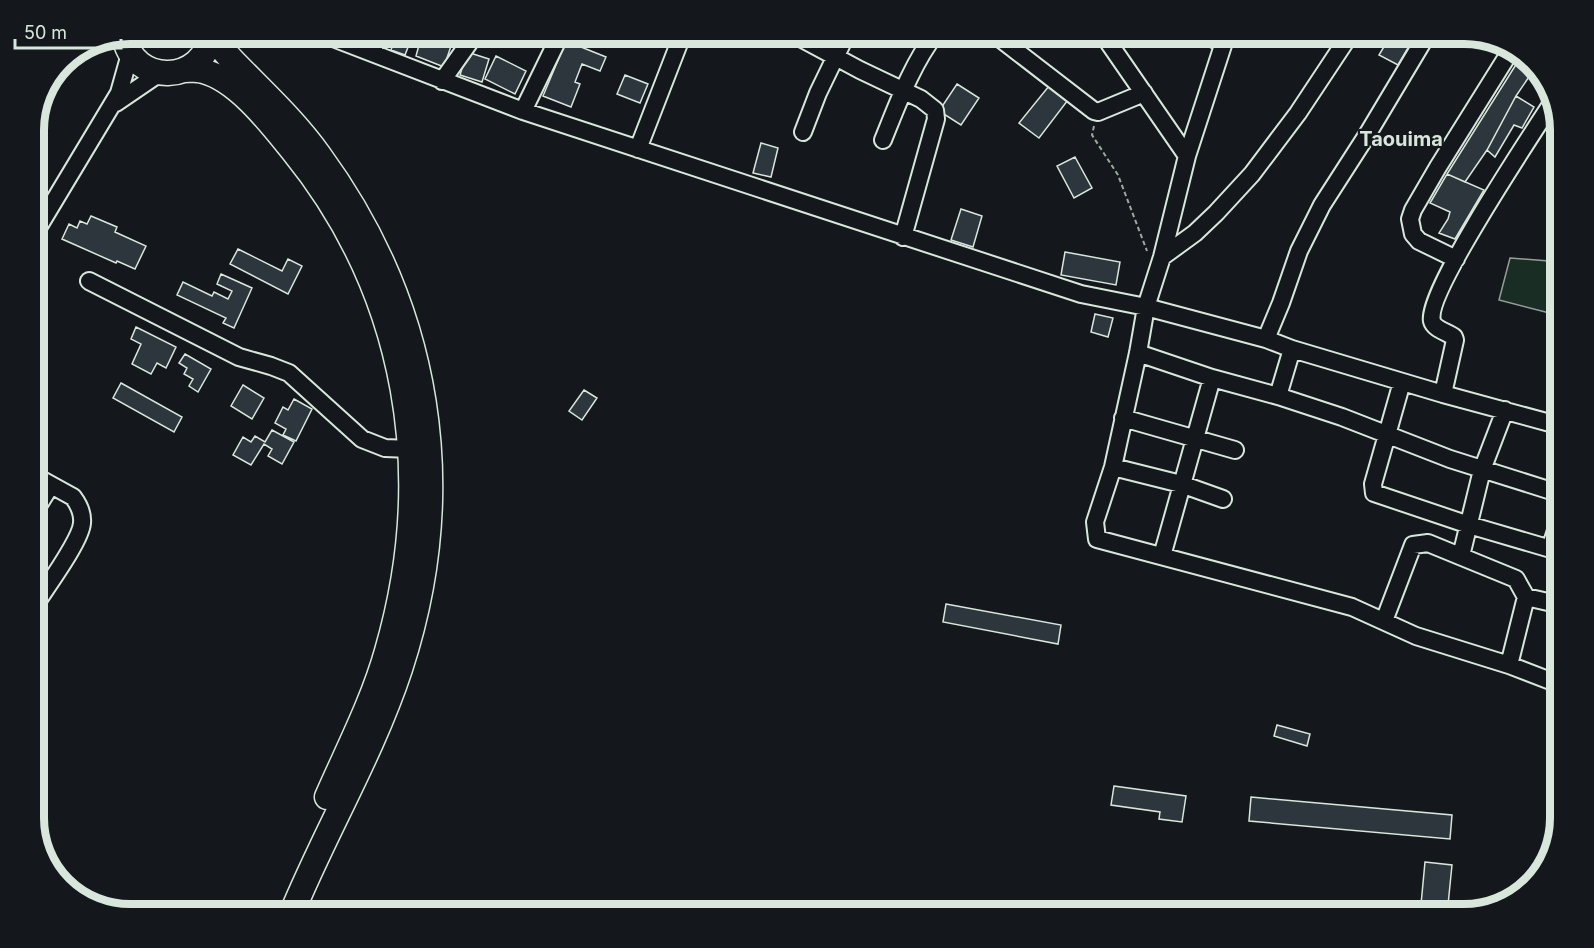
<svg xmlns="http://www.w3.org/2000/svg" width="1594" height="948" font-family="Inter,sans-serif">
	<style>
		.green { fill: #1a2d24; stroke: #939e99; stroke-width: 1.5 }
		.building { fill: #2c363c; stroke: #d8e6dc; stroke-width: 1.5 }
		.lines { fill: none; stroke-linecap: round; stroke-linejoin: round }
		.minor-casing { stroke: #d8e6dc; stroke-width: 20 }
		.highway-casing { stroke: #d8e6dc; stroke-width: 27 }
		.path { stroke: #9da8a2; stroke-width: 2; stroke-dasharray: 4.5 3; stroke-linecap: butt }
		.minor { stroke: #14181c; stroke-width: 16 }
		.highway { stroke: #14181c; stroke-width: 24 }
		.labels { text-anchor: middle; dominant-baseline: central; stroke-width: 4.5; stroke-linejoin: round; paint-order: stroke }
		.quarter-label { font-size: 20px; font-weight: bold; fill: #d8e6dc; stroke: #14181c }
		.rim { fill: none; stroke: #d8e6dc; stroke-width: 8 }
	</style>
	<rect width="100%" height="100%" fill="#14181c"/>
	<path class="green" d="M1510 258 1561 262V316L1499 300Z"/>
	<path class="building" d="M397 33H417L451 46 444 67 416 56 419 45 410 42 405 55 391 50Z
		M451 33H466L464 38Z
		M489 33H517L512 45Z
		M1392 33 1411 43 1398 65 1379 55Z
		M566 41 606 57 600 71 582 64 575 82 580 84 571 107 543 96Z
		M467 52 489 59 482 82 460 75Z
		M1522 55 1535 68 1516 96 1487 150 1465 182 1447 174Z
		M496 56 526 71 515 94 485 79Z
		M625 75 648 84 640 103 617 94Z
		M957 84 979 98 961 125 939 111Z
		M1049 86 1068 100 1039 138 1019 123Z
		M1516 96 1534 107 1522 128 1514 125 1495 157 1487 150Z
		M761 143 778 148 771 177 753 173Z
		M1075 157 1092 188 1074 198 1057 166Z
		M1447 174 1484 190 1455 239 1439 233 1448 219 1450 212 1430 203Z
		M961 209 982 216 973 247 951 240Z
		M91 216 117 227 115 232 146 246 135 269 117 261 116 263 62 239 69 224 77 228 80 221 87 224Z
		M238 249 282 271 288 259 302 266 288 294 230 264Z
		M1065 252 1120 262 1116 285 1061 275Z
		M221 274 252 288 234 328 223 323 226 318 177 295 183 282 212 296 214 292 228 299 232 291 217 284Z
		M1095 314 1113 318 1108 337 1091 332Z
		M136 327 176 347 166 368 157 363 151 374 132 364 141 344 131 339Z
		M185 354 211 369 198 392 189 386 193 379 184 374 187 368 179 363Z
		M121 383 182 417 174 432 113 398Z
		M243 385 264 398 252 419 231 406Z
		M584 390 597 398 582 420 569 411Z
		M294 399 312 409 296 441 283 435 286 429 275 423 283 407 288 410Z
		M272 430 294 442 282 464 268 456 272 449 264 444 251 465 233 455 243 437 251 442 255 436 265 442Z
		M946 604 1061 625 1058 644 943 622Z
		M1277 725 1310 734 1307 746 1274 736Z
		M1114 786 1186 796 1182 822 1159 819 1160 812 1111 805Z
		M1251 797 1452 815 1450 839 1249 821Z
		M1425 862 1452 865 1447 915H1420Z"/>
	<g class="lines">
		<g class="minor-casing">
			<path id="minor" d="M320 33 523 111 1081 294 1146 307 1266 339 1292 349 1443 394 1561 426
				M791 33 860 70 921 99 935 110 936 119 903 237
				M993 33 1094 111 1098 112 1144 93
				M1102 33 1187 156
				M1200 33 1223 43
				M1227 33 1187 156 1162 257 1146 307 1138 353 1113 467 1095 522 1097 539 1352 607 1416 636 1509 665 1561 685
				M370 52 383 33
				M442 81 476 33
				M116 103 160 73
				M523 111 561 33
				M803 132 818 93 847 33
				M883 140C898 103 912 64 936 33
				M638 149 683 33
				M33 236 119 93 130 54
				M1162 257 1195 233 1216 213 1252 174 1298 113 1351 33
				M1456 259 1419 241 1413 234 1410 219 1413 210 1438 167 1513 47
				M89 281 239 357 271 366 289 373 362 439 385 448 411 449
				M1266 339 1281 303 1299 251 1322 205 1367 135 1428 33
				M1138 353 1212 378 1278 396 1342 417 1450 459 1561 494
				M1402 382 1373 484 1374 493 1469 525 1561 552
				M1443 394 1455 340 1454 337C1447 332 1434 329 1432 321 1425 294 1534 131 1554 100
				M1278 396 1292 349
				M1123 418 1235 450
				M1113 467 1181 484 1223 499
				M33 475 73 497C79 505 83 513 82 523 81 541 44 590 33 608
				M33 514 51 485
				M1550 549 1561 515
				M1162 556 1212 378
				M1461 556 1482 470 1505 410
				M1526 597 1561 605
				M1384 621 1413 545 1428 543 1516 579 1526 597 1509 665"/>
		</g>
		<g class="highway-casing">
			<path id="highway" d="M124 35C132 87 205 85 211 33
				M211 36C219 44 225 53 233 61 263 92 294 120 319 155 431 308 459 489 400 669 372 754 325 832 291 915
				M185 70C191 70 197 69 203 71 238 80 271 124 293 151 409 294 438 475 387 651 373 701 348 749 327 797"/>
		</g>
		<path class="path" d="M1094 126 1092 135 1118 175 1147 251"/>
		<use href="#minor" class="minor"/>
		<use href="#highway" class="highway"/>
	</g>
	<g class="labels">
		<g class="quarter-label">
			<text x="1401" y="139">Taouima</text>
		</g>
	</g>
	<path d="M0 0H1594V948H0ZM130 44H1464A86 86 0 0 1 1550 130V818A86 86 0 0 1 1464 904H130A86 86 0 0 1 44 818V130A86 86 0 0 1 130 44Z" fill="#14181c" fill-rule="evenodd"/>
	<path class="rim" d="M130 44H1464A86 86 0 0 1 1550 130V818A86 86 0 0 1 1464 904H130A86 86 0 0 1 44 818V130A86 86 0 0 1 130 44Z"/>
	<path d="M15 39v9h106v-9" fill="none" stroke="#d8e6dc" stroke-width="3"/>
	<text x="24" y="39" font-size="18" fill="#d8e6dc" stroke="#14181c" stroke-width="4.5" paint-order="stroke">50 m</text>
</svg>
